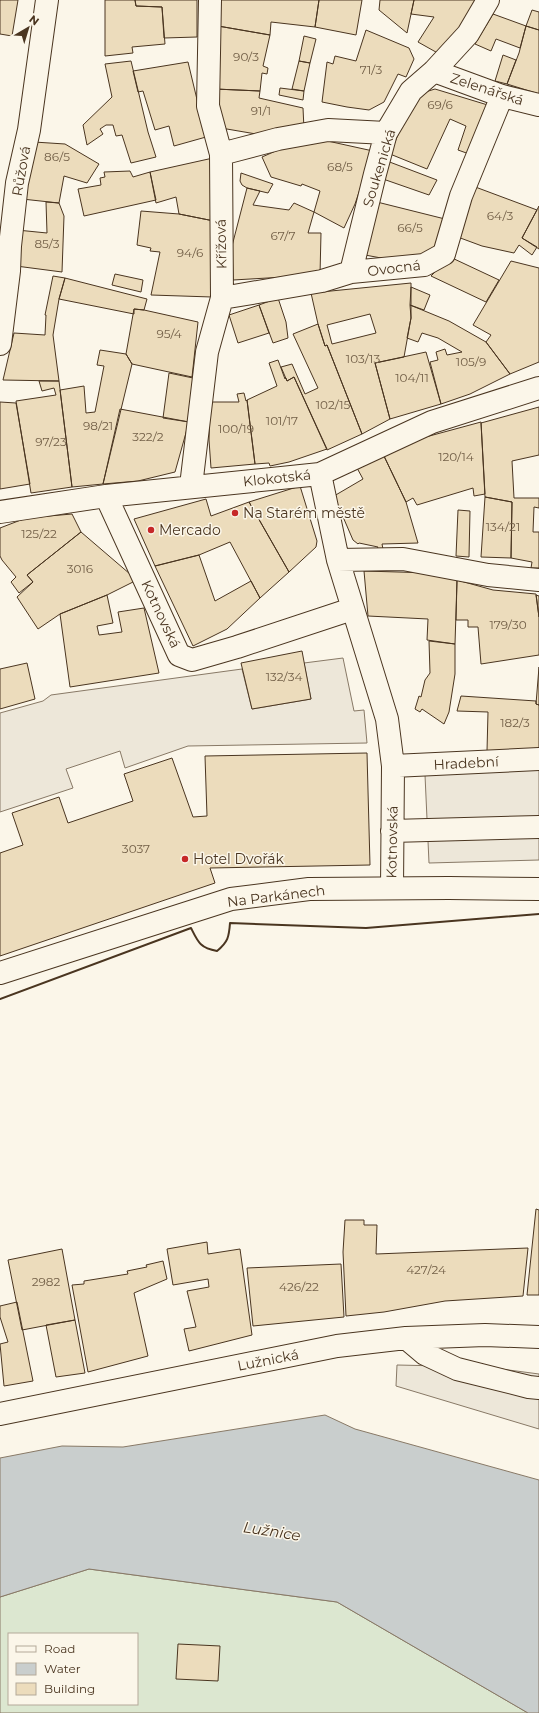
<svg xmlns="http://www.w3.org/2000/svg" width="539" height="1713" font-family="Montserrat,sans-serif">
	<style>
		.grass { fill: #dce7d0; stroke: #887966; fill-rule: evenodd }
		.parking { fill: #ede7d9; stroke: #887966 }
		.water { fill: #c9cecd; stroke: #887966 }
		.building { fill: #ecdcbc; stroke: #4a3520; fill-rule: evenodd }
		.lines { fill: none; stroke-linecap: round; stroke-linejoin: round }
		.minor-casing { stroke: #4a3520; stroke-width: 24 }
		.major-casing { stroke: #4a3520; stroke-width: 24 }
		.minor { stroke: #fbf6e9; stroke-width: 22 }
		.major { stroke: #fbf6e9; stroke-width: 22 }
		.wall { stroke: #4a3520; stroke-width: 2 }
		.poi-dot { fill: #c62828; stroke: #fbf6e9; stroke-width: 1.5 }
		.labels { text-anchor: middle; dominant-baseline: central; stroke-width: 3; stroke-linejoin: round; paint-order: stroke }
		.number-label { font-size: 12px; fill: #725f47 }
		.street-label { font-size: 14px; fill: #4a3520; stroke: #fbf6e9 }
		.poi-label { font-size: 14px; fill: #4a3520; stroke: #fbf6e9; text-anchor: start }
		.water-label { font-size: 15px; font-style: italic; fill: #4a3520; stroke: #fbf6e9 }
	</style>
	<rect width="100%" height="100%" fill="#fbf6e9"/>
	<path class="grass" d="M89 1569 337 1602 528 1713H0V1597ZM9 1634H137V1704H9Z"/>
	<path class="parking" d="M343 658 354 711 364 710 367 743 188 746 125 768 120 751 66 769 73 788 0 812V713L43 701 51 695 242 669 252 709 311 699 304 663Z
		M539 769V860L429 863 425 775Z
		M397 1365 486 1367 539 1374V1429L396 1386Z"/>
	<path class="water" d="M325 1415 355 1429 539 1480V1713H528L337 1602 89 1569 0 1597V1458L62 1446 123 1447Z"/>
	<path class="building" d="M0 0H18L12 36 0 34Z
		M105 0H135L136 6 162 7 165 44 132 47 133 53 105 56Z
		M135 0H197V37L164 38 162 7 136 6Z
		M220 0H319L315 27 271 22 270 35 218 26Z
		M319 0H362L356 35 315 27Z
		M380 0H414L407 33 379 10Z
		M414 0H478L443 56 418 42 434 17 411 14Z
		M532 10 539 12V30L526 26Z
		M493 14 526 26 520 48 496 39 491 51 475 44Z
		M218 26 270 35 263 66 268 68 267 74 262 73 260 91 215 89Z
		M526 26 539 30V94L507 84 519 53Z
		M366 30 409 48 414 59 406 77 398 74 384 102 369 110 347 107 322 102 327 62 333 64 335 56 356 61Z
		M304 36 316 39 310 63 299 61Z
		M503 55 516 60 507 84 495 81Z
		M131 61 148 132 156 157 131 163 122 135 116 136 113 125H106L100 129 103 134 87 145 83 125 112 97 105 64Z
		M299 61 310 63 304 91 292 89Z
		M188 62 206 137 174 146 169 126 155 130 143 91 138 92 133 71Z
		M280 88 304 91 303 100 279 95Z
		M215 89 260 91 259 98 303 108 304 129 256 134 221 128Z
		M435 89 491 106 472 155 458 150 466 126 450 119 427 169 390 154 405 118 422 93Z
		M323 140 373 151 355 204 344 228 314 212 320 191 302 184 301 186 271 177 262 157 285 147Z
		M34 142 65 144 99 164 87 183 64 176 59 203 22 199Z
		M213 158 214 221 179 214 176 197 156 203 150 172Z
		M387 161 437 180 429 195 383 179Z
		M130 171 133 177 150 172 156 200 84 216 78 189 101 185 100 178 105 177 104 172Z
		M241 173 273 184 268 193 247 188 242 185 240 181Z
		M470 185 537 210 522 238 537 247 532 255 519 245 514 253 482 246 455 236Z
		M247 188 260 191 253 205 289 210 294 203 314 212 308 233H321L320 275 233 280 232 246Z
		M46 202 59 203 64 216 62 272 16 266 17 230 47 233Z
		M377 202 445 219 438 252 392 260 365 255Z
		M539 206V249L522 238Z
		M141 211 179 214 214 221 212 297 151 295 160 252 150 251 151 248 137 245Z
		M450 257 499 280 486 302 431 276Z
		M511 261 539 268V362L510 374 486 342 491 335 473 325Z
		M115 274 143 280 141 292 112 285Z
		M53 276 65 278 59 299 53 335 59 381 3 380 14 333 45 335 46 315H45Z
		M65 278 147 299 144 310 134 309V314L59 299Z
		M411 283V318L404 357 375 363 390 419 362 434 327 345 325 346 318 324 311 293ZM370 314 376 333 332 344 327 325Z
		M411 287 430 295 424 310 410 305Z
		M278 298 286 322 288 338 273 343 259 305Z
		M259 305 269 333 238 343 229 315Z
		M410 305 449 321 486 342 510 374 470 394 441 404 430 362 438 360 436 352 445 349 447 355 462 352 438 338 422 333 418 342 407 338 411 318Z
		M134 309 144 310 198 322 192 377 132 364 126 354Z
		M318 324 325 346 327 345 362 434 327 450 294 377 287 381 281 367 292 364 305 394 318 388 293 334Z
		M100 350 126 354 132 364 103 484 72 487 60 390 84 386 86 413 95 412 104 366 97 365Z
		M426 352 441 404 390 419 375 363Z
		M278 360 285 379 286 378 287 381 294 377 327 449 289 462 270 466 269 463 255 464 247 400 277 386 269 363Z
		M169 373 193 378 189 422 163 418Z
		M39 381H59L72 487 31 493 16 401 56 395 54 388 42 391Z
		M244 393 246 401 247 400 255 464 211 468 209 440 210 402H239L237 394Z
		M0 402 16 403 30 484 0 489Z
		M539 407V455L512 461 514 498H539V508L534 507 533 532H539V568H531L532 562 511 558 512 502 485 497 481 423Z
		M120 409 189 422 175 472 138 481 103 484Z
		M481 422 485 494 474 496 473 488 417 505 413 498 406 502 383 454 422 438Z
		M383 454 406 502 418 543 382 544 383 549H377L378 547 359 543 358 544 353 540 334 496 363 479 357 468Z
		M300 486 317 541 316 547 289 572 249 502Z
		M485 497 512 502 511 558 481 557Z
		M206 499 211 516 249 502 289 572 260 598 230 542 199 555 155 566 134 519Z
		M458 510 470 511 469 557 456 556Z
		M72 514 81 532 27 575 33 582 19 593 11 582 16 577 2 560 0 556V528L26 518Z
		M81 532 137 580 107 595 60 614 38 629 17 597 33 582 27 575Z
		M199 555 215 601 251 581 260 598 227 629 193 646 155 566Z
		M364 571 432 573 457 580 455 644 427 640 428 619 368 616Z
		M457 580 493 590 536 594 539 617V655L481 664 478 627H468V620H456Z
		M107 595 113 623 97 626 99 635 122 632 118 612 144 608 159 673 70 687 60 614Z
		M536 595 539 596V617Z
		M429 641 455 644V674L449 712 444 724 422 709 420 712 415 709 419 696 421 697 425 680 430 673Z
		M302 651 311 699 252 709 241 663Z
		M27 663 35 699 0 709V669Z
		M539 667V705L536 704Z
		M461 696 536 701V704L539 705V752L487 751 488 712 457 711Z
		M367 753 370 865 210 868 215 883 0 956V853L23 845 12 813 59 797 68 823 133 801 124 774 172 758 193 817 207 816 205 756Z
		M536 1209 539 1210V1295H527Z
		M345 1220H364V1225H377L376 1254 528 1248 523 1296 445 1301 384 1312 346 1316 343 1252Z
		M207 1242 208 1254 240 1249 252 1335 189 1351 184 1329 196 1327 187 1291 209 1287 208 1279 173 1285 167 1249Z
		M62 1249 75 1320 22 1330 8 1260Z
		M163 1261 167 1279 134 1293 148 1356 88 1372 72 1285 84 1284V1281L128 1274 127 1271 147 1267 146 1265Z
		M341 1264 344 1317 253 1326 247 1268Z
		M17 1302 33 1381 4 1386 0 1344 8 1342 0 1317V1306Z
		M75 1320 85 1373 56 1377 46 1325Z
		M178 1644 220 1646 218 1681 176 1679Z"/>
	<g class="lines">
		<g class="minor-casing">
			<path id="minor" d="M434 71 502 96 539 105
				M221 154 278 139 328 130 386 133
				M351 272 375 174 386 133 411 91 434 71 468 34 488 0
				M222 298 322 281 351 272 424 265 444 254 461 196 502 96
				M0 344 9 271 10 246 17 183 29 130 47 0
				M320 474 338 560 387 719 393 766 392 888
				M191 486 207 352 222 298 221 154 208 106 210 0
				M106 496 179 655 192 660 237 647 352 609
				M0 512 106 496 320 474 432 422 539 388
				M338 560 403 559 488 575 539 580
				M393 766 539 759
				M392 831 539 827
				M406 1338 425 1354 457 1369 529 1387 539 1388
				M0 1414 337 1346 406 1338 485 1335 539 1337"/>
		</g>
		<g class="major-casing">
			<path id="major" d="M0 973 231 899 309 889 449 888 539 889"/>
		</g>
		<use href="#minor" class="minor"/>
		<use href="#major" class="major"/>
		<path class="wall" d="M0 999 191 928C198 942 200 948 217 951 228 942 229 937 230 923L366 928 539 914"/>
	</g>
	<g class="poi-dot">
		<circle cx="235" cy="513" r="4"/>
		<circle cx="151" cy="530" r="4"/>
		<circle cx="185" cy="859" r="4"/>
	</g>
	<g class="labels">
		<g class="number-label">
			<text x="246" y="56">90/3</text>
			<text x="371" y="69">71/3</text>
			<text x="440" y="104">69/6</text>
			<text x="261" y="110">91/1</text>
			<text x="57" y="156">86/5</text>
			<text x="340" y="166">68/5</text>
			<text x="500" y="215">64/3</text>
			<text x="410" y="227">66/5</text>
			<text x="283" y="235">67/7</text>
			<text x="47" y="243">85/3</text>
			<text x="190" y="252">94/6</text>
			<text x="169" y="333">95/4</text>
			<text x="363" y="358">103/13</text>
			<text x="471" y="361">105/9</text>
			<text x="412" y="377">104/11</text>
			<text x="333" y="404">102/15</text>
			<text x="282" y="420">101/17</text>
			<text x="98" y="425">98/21</text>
			<text x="236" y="428">100/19</text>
			<text x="148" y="436">322/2</text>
			<text x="51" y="441">97/23</text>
			<text x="456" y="456">120/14</text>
			<text x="503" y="526">134/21</text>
			<text x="39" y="533">125/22</text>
			<text x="80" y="568">3016</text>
			<text x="508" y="624">179/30</text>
			<text x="284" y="676">132/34</text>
			<text x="515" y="722">182/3</text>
			<text x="136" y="848">3037</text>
			<text x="426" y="1269">427/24</text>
			<text x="46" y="1281">2982</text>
			<text x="299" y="1286">426/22</text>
		</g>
		<g class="street-label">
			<text transform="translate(487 89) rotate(18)">Zelenářská</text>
			<text transform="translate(379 168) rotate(-73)">Soukenická</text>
			<text transform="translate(21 171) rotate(-80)">Růžová</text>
			<text transform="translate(221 244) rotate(-91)">Křížová</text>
			<text transform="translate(394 268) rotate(-7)">Ovocná</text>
			<text transform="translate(277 478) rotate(-6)">Klokotská</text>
			<text transform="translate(161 614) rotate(65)">Kotnovská</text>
			<text transform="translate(466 763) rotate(-3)">Hradební</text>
			<text transform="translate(392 842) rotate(-89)">Kotnovská</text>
			<text transform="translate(276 896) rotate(-7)">Na Parkánech</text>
			<text transform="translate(268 1360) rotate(-11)">Lužnická</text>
		</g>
		<g class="poi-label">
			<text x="243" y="513">Na Starém městě</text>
			<text x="159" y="530">Mercado</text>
			<text x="193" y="859">Hotel Dvořák</text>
		</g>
		<g class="water-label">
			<text transform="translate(272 1531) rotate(9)">Lužnice</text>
		</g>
	</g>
	<rect x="8" y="1633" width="130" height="72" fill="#fbf6e9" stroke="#b4a999"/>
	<rect x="16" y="1646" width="20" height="6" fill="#fbf6e9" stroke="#b4a999"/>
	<text x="44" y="1653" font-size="12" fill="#4a3520">Road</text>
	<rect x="16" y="1663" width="20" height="12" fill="#c9cecd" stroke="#b4a999"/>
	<text x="44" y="1673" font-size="12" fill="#4a3520">Water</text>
	<rect x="16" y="1683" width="20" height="12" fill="#ecdcbc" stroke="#b4a999"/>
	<text x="44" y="1693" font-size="12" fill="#4a3520">Building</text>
	<g transform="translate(28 28) rotate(38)" stroke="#fbf6e9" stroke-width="3" paint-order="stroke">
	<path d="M0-3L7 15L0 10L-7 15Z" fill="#4a3520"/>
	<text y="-6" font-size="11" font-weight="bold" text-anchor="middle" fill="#4a3520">N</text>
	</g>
</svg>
